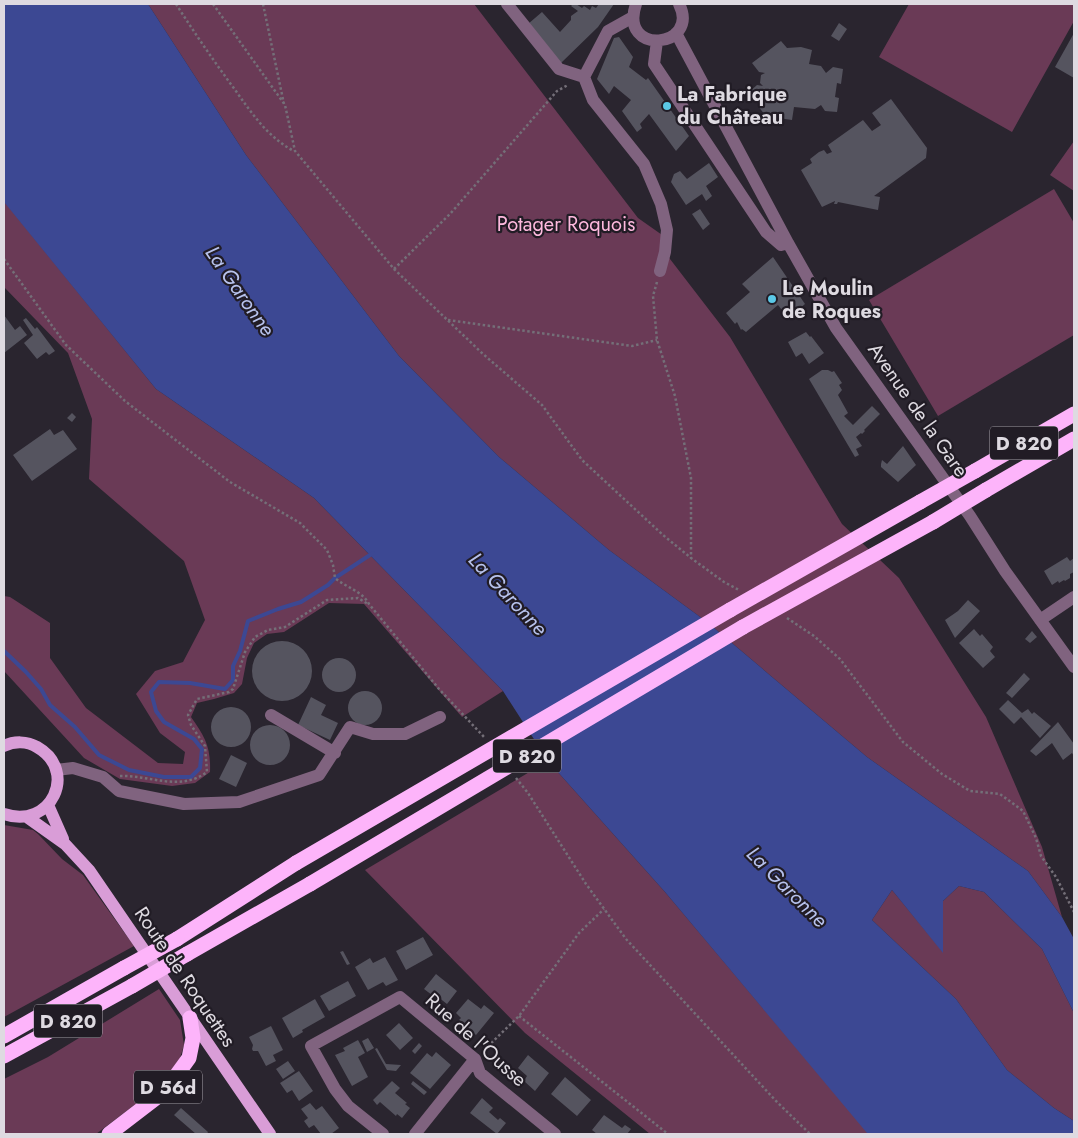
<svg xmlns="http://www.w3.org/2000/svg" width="1078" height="1138" font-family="Jost,sans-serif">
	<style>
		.green { fill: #6a3a56 }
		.water { fill: #3c4893 }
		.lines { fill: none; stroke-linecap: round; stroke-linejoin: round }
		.stream { stroke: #3c4893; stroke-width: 4 }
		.building { fill: #55545f }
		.path { stroke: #746f78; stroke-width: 2.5; stroke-dasharray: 2.5 2.5; stroke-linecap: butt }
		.minor { stroke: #80637f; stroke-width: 12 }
		.major { stroke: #d99dd7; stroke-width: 12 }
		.highway { stroke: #fdb4fa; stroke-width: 15 }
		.highway-bridge { stroke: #fdb4fa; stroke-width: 15 }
		.poi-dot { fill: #5bc8e6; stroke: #211c25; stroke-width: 2 }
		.labels { text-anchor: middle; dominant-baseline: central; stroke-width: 4.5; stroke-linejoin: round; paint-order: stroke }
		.shield { fill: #211c25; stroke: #a5a1a9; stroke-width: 1 }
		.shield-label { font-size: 19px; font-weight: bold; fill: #dedae1 }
		.poi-label { font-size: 20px; font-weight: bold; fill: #dedae1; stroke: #211c25; text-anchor: start }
		.park-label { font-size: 20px; fill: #feb9de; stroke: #211c25 }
		.street-label { font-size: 20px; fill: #dedae1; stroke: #211c25 }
		.water-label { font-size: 21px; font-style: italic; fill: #b7c2ed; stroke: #211c25 }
	</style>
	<rect width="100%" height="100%" fill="#2a252f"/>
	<path class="green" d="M148 4H474L638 218 665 237 660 246 730 337 842 524 899 578 986 717 1042 847 1062 917 1028 871 867 757 707 622 609 550 499 457 399 356 246 155Z
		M909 4H1074V21L1012 132 879 57Z
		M1074 141V191L1050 175Z
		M1054 189 1074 223V335L938 416 869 300Z
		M4 201 156 389 314 498 503 691 462 717 364 604 329 603 284 632 267 634 254 643 247 658 242 684 234 693 214 699 197 703 191 717C205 737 211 747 210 772L195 783 172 786 120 779 84 758 4 671V596L10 597 50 623V658L86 708 158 763 183 764 185 752 160 733 136 694 155 671 183 662 205 620 184 561 89 479 92 419 68 353 4 287Z
		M548 761 665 892 869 1134H650L525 1033 365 870Z
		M4 825 33 830 38 834 62 859 83 875 134 946 4 1017Z
		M959 886 984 892 1042 949 1074 1013V1121L1054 1108 1007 1070 956 999 872 920 892 890 943 952V901Z
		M159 989 180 1020 184 1045 180 1058 161 1085 96 1134H4V1079L48 1057Z"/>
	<path class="water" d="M4 4H148L246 155 399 356 499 457 609 550 707 622 867 757 1028 871 1062 917 1074 939V1013L1042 949 984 892 959 886 943 901V953L892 890 872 920 956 999 1007 1070 1054 1108 1074 1121V1134L867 1133 665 892 548 761 503 691 314 498 156 389 4 202Z"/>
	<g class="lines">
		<path class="stream" d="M4 651 26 672 41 689 50 705 75 727 99 755 129 770 164 777H191L200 768 202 749 194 739 164 722 156 711 151 692 159 682 190 683 225 689 233 680V666L240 651 248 621 278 609 301 602 328 585 335 578 373 553"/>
	</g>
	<path class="building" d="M573 4H576L582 8 584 6 590 10 592 6 596 8 599 4H614L598 27 561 63 528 24 542 12 560 32 571 20V16L578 11 571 6Z
		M839 23 847 29 839 41 831 36Z
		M1074 33V78L1055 67Z
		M619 37 633 57 629 67 646 80 648 78 689 136 676 151 649 114 640 124 642 128 637 132 622 111 631 100 614 86 609 94 597 79 614 38Z
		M781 41 787 48 801 47 812 50 809 64 821 66 826 73 833 67 843 69 841 84 837 83 835 97 839 98 837 112 825 111 821 105 815 109 794 107 792 120 771 117 768 119 758 106 761 103 756 97 753 99 748 93 757 85 763 86 760 83 761 75 765 73 759 72 752 63Z
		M891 99 927 148 926 158 874 196 880 197 878 210 838 202 837 204H834L835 201 822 207 801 170 812 163 810 159 819 152 824 150 827 154 832 152 828 145 863 120 872 131 881 125 872 113Z
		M709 163 718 177 706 186 712 196 706 201 702 194 686 205 671 182 674 174 680 171 687 179Z
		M700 209 710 224 703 230 692 214Z
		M773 257 805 304 788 318 778 305 746 332 742 329 741 330 737 322 735 324 726 313 750 292 742 284Z
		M4 315 15 330 20 326 27 335 4 353Z
		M26 318 35 329 37 327 55 351 49 355 46 352 37 359 24 343 33 335 23 320Z
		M806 332 810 337 811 336 824 353 809 364 802 353 796 357 788 342Z
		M822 370H828L832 372 834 371 842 383 839 385 842 390 838 395 848 413 844 416 853 425 872 406 880 414 864 430 865 431 862 434 861 433 856 437 862 446 856 449 859 455 855 457 809 379Z
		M72 413 76 417 72 422 67 418Z
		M50 429 54 435 63 430 77 449 32 481 13 455Z
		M903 446 916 465 898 482 881 467V464L882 460 887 464Z
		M1067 557 1070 561 1074 558V572L1070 574V578L1065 581 1064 580 1059 583 1058 581 1052 585 1044 571Z
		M968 600 980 611 955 638 945 620 958 611Z
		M974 629 980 636 982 634 993 647 990 651 995 657 983 668 959 643Z
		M1032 631 1037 637 1030 643 1025 639Z
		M252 671a30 30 0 1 1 60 0a30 30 0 1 1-60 0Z
		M322 675a17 17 0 1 1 34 0a17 17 0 1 1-34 0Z
		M1024 673 1030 679 1012 698 1006 693Z
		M348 708a17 17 0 1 1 34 0a17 17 0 1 1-34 0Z
		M311 697 326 705 321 715 338 723 330 740 298 725Z
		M1008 700 1022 713 1028 709 1032 714 1034 712 1051 726 1040 738 1021 717 1014 724 999 709Z
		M211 727a20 20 0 1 1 40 0a20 20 0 1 1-40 0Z
		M1058 722 1074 744V756L1072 753 1063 760 1052 743 1036 756 1030 751Z
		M250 745a20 20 0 1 1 40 0a20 20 0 1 1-40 0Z
		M231 755 247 763 236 787 219 779Z
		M423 937 433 955 406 970 396 951Z
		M343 951 350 964 347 965 340 952Z
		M385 957 398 980 386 986 383 982 368 990 355 967 370 958 373 963Z
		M436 974 457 991 447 1004 438 997 436 998 424 989Z
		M348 981 356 996 329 1011 320 996Z
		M315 999 325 1017 302 1030 303 1032 293 1038 282 1018Z
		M468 999 481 1009 484 1005 494 1013 476 1035 459 1020 461 1018 456 1013Z
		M399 1023 413 1038 400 1050 386 1035Z
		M271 1026 283 1050 273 1055 276 1061 266 1066 258 1051H253L252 1049 253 1045 249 1037Z
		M368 1038 374 1048 367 1052 362 1041Z
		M358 1040 365 1053 358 1057 368 1077 352 1086 335 1055 345 1051 343 1048Z
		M419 1043 422 1046 415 1054 412 1051Z
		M377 1048 386 1064 401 1065 396 1071 387 1070 375 1049Z
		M436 1052 451 1065 430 1089 410 1073 427 1053 432 1057Z
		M528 1055 549 1073 535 1091 524 1081 527 1076 518 1068Z
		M288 1061 295 1071 283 1079 276 1069Z
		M299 1071 313 1091 299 1101 292 1090 287 1093 280 1083Z
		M565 1077 591 1100 577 1116 551 1094Z
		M392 1081 400 1088 395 1093 407 1103 405 1104 410 1108 402 1118 397 1114 396 1116 380 1102 377 1105 373 1100Z
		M413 1081 427 1092 424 1095 411 1084Z
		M482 1098 493 1108 489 1112 498 1120 500 1118 506 1123 497 1134 470 1113Z
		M310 1103 316 1110 322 1106 339 1128 331 1134H321L314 1125 309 1128 304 1121 308 1118 301 1109Z
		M181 1108 208 1132 207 1134H196L174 1115Z
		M604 1115 622 1128 625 1125 631 1129 627 1134H597L592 1130Z"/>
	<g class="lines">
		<path class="path" d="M176 4C194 32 213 60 233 87 251 112 267 137 294 151
			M213 4 285 105 295 151 394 269 483 354 542 405 582 460 663 535 691 558 724 582 739 590
			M263 4 284 104
			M4 259 66 345 125 401 230 482 300 523 327 550 333 565 335 578C347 588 362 591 369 604L439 689 485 738
			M394 269 450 214 557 91 568 85
			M657 282 653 296 657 340 675 396 691 478V558
			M448 320 632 346 657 340
			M787 618 814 636 840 659 903 742 942 774 970 791 1000 794 1023 811 1036 838 1041 856 1056 877 1074 912
			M120 776C150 775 180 792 207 772L205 746 191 725 188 715 197 699 229 692 233 689 245 652 255 637 268 630 285 627 327 600 358 598 368 604
			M516 778 528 793 586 884 626 939 776 1101 810 1134
			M519 1016 668 1134
			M484 1050 519 1016 579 933 604 909"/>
		<path class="minor" d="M507 4 559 69 584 77
			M636 4C618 57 701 48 679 4
			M676 33 788 243 836 328 970 516 1005 571 1074 667
			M657 41 654 64 766 232 781 245 788 243
			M584 77 593 100 644 164 661 204 667 230 665 252 660 271
			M584 77 608 31 633 17
			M1040 620 1074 597
			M271 715 335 753
			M56 770 73 768 103 777 119 791 184 804 239 802 319 775 350 727 373 734H405L440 717
			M383 1134 348 1106 335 1089 311 1046 400 997 475 1059 480 1073 555 1134
			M415 1134 475 1059"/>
		<path class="major" d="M4 746C14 741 27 741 37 747 79 771 51 830 4 814
			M48 805 63 839
			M27 817 65 844 89 870 270 1134"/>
		<path class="highway" d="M975 471 1074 414
			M986 490 1074 439
			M730 610 920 502
			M743 627 933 522
			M177 939 296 863
			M187 954 310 884
			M4 1036 124 968
			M4 1056 132 986
			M109 1134 165 1091 189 1058 193 1038 190 1018"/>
		<path class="highway-bridge" d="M920 502 975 471
			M933 522 986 490
			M296 863 730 610
			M310 884 743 627
			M124 968 177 939
			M132 986 187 954"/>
	</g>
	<g class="poi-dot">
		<circle cx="667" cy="106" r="5"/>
		<circle cx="772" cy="299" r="5"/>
	</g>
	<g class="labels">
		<g class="shield">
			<rect x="990" y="426.5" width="68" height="33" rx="4"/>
			<rect x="493" y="739.5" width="68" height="33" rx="4"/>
			<rect x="34" y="1004.5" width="68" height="33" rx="4"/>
			<rect x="134" y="1070.5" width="68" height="33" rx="4"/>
		</g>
		<g class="shield-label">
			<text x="1024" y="443">D 820</text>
			<text x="527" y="756">D 820</text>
			<text x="68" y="1021">D 820</text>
			<text x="168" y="1087">D 56d</text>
		</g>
		<g class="poi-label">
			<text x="677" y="94">La Fabrique<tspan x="677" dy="23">du Château</tspan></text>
			<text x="782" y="288">Le Moulin<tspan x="782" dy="23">de Roques</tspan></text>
		</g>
		<g class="park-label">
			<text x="566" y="224">Potager Roquois</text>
		</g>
		<g class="street-label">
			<text transform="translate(918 410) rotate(55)">Avenue de la Gare</text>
			<text transform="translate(185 977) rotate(56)">Route de Roquettes</text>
			<text transform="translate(476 1040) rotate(42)">Rue de l'Ousse</text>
		</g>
		<g class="water-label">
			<text transform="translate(240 291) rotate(55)">La Garonne</text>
			<text transform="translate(508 594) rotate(47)">La Garonne</text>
			<text transform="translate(787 887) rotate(45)">La Garonne</text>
		</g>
	</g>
	<rect width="1078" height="1138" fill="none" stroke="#dedae1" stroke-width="10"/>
</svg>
